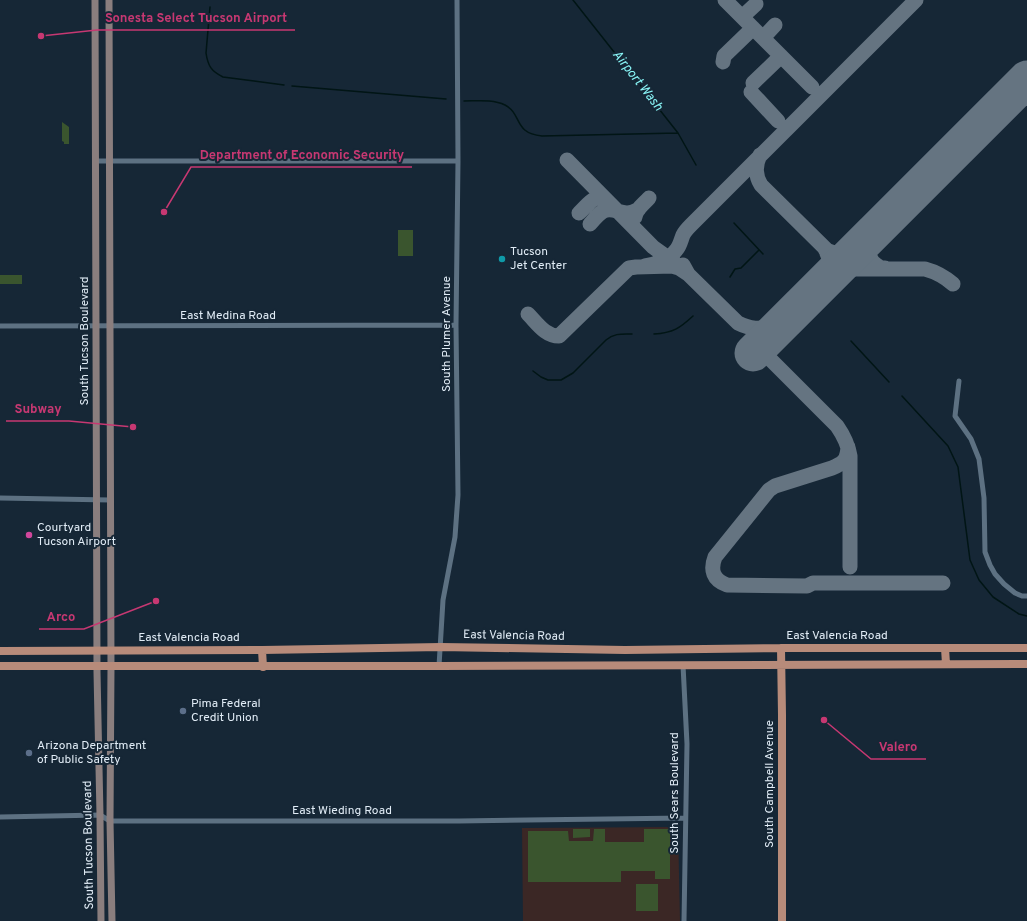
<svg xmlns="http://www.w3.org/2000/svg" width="1027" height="921" font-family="Overpass,sans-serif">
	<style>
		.education { fill: #3b2725 }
		.green { fill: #3a552e }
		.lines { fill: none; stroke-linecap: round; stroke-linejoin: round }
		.stream { stroke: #011515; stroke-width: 1.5 }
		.taxiway { stroke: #657481; stroke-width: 15 }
		.runway { stroke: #657481; stroke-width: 37 }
		.street { stroke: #5d7182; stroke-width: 5 }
		.secondary { stroke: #8a7e7e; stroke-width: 7 }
		.primary { stroke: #b78b7a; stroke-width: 8 }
		.culture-dot { fill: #0f9aa8; stroke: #162736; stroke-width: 1.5 }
		.hotel-dot { fill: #d1479c; stroke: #162736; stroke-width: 1.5 }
		.service-dot { fill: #5c6f8a; stroke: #162736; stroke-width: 1.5 }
		.labels { text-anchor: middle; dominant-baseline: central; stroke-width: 4; stroke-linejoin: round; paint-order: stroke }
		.poi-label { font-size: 12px; fill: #e1ecf6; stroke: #162736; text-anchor: start }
		.street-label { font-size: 12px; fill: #e1ecf6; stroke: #162736 }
		.water-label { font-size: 13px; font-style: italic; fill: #8af7f8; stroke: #162736 }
		.leader { fill: none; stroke: #c73872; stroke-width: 1.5 }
		.callout-dot { fill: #c73872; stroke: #162736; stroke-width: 1.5 }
		.callout-label { font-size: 13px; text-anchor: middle; font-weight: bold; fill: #c73872; stroke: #162736; stroke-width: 4; stroke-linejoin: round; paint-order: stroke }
	</style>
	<rect width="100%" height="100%" fill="#162736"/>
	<path class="education" d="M678 827 680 921H523L522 828Z"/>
	<path class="green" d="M62 122 69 127V144H64V142L62 141Z
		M398 230H413V256H398Z
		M0 275H22V284H0Z
		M573 829H590V837L573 838Z
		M594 829H605V842H644V829H670V879H655V871H621V882H528V831H568L569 841H593Z
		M636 884H658V911H636Z"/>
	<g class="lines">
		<path class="stream" d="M573 0 678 133 696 165
			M210 7 206 53C208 66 211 71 223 77L284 85
			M292 86 446 99
			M464 101C477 101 493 99 505 105 523 115 513 133 542 136L678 133
			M734 223 763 254
			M730 277 735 269 741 268 759 250
			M654 334C673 333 680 328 693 316
			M851 341 889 382
			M533 371 541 377 548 380H561L573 373 606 340C614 333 622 334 632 334
			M902 396 948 446 958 467 970 560 979 580 993 597 1019 614 1027 616"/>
		<path class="taxiway" d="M725 0 812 87
			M742 17 756 4
			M763 38 775 25
			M723 62 724 56 753 28
			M753 83 781 56
			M751 92 778 121
			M760 155C755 166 755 175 761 185L841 264 853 269H925C936 272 945 277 953 284
			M567 160 653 247 674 262
			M579 213C588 205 594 193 606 200
			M635 217C636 209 644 204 649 198
			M590 224C594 220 597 215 602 212 610 206 618 213 627 213 632 213 635 211 639 209
			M872 234C871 237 869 240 868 243 866 251 871 263 878 266 880 268 882 268 885 268
			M825 249C838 256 845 253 858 248
			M825 249C831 259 830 268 827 279
			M683 265 688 274 738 323C754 331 762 328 780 326
			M645 266C656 264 670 259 677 249 680 245 681 240 683 235 685 231 688 228 691 225L916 0
			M528 314C537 323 545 336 559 336L629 268 636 267 672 266 679 268 688 274
			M758 347 837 426C844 436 848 444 850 456V567
			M848 447C847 460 844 463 832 468L775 486 769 490 715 557C710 570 713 580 727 585L807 586 813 583H943"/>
		<path class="runway" d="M753 353 1027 79"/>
		<path class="street" d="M95 161H458
			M0 326 456 325
			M959 381 955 416 971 439 979 459 984 498 985 552 990 565 995 574 1004 584 1015 593 1022 596H1027
			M0 498 110 500
			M683 665 687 744 684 921
			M439 666 443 600 455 537 458 495 456 325 458 161 457 0
			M0 817 100 815 110 821H459L685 818"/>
		<path class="secondary" d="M95 0 97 672 100 815 101 921
			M109 0 111 667 110 821 112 921"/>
		<path class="primary" d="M781 648 782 715V921
			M945 648 946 664
			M262 650 263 667
			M0 651 262 650 441 647 625 650 781 648H1027
			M0 666H439L1027 664"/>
	</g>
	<circle class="culture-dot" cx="502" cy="259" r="4"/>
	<circle class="hotel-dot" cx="29" cy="535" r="4"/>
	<g class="service-dot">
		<circle cx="183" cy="711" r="4"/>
		<circle cx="29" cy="753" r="4"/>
	</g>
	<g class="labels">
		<g class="poi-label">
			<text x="510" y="252">Tucson<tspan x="510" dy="14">Jet Center</tspan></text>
			<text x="37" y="528">Courtyard<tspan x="37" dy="14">Tucson Airport</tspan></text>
			<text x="191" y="704">Pima Federal<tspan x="191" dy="14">Credit Union</tspan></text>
			<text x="37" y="746">Arizona Department<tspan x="37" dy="14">of Public Safety</tspan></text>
		</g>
		<g class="street-label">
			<text x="228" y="316">East Medina Road</text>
			<text transform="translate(447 334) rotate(-90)">South Plumer Avenue</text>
			<text transform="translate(85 341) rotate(-90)">South Tucson Boulevard</text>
			<text transform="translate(514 636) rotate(1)">East Valencia Road</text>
			<text x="837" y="636">East Valencia Road</text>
			<text x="189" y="638">East Valencia Road</text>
			<text transform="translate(770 784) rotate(-90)">South Campbell Avenue</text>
			<text transform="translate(675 793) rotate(-90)">South Sears Boulevard</text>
			<text x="342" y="811">East Wieding Road</text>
			<text transform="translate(89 845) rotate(-91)">South Tucson Boulevard</text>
		</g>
		<g class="water-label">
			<text transform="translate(637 81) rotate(52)">Airport Wash</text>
		</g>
	</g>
	<path class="leader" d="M41 36L97 30H295M164 212L191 167H412M133 427L69 421H6M156 601L84 629H39M824 720L871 759H926"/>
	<g class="callout-dot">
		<circle cx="41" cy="36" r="4"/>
		<circle cx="164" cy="212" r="4"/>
		<circle cx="133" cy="427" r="4"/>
		<circle cx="156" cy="601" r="4"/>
		<circle cx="824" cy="720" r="4"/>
	</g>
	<g class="callout-label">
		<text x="196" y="22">Sonesta Select Tucson Airport</text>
		<text x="302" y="159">Department of Economic Security</text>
		<text x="38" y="413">Subway</text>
		<text x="61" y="621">Arco</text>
		<text x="898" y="751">Valero</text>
	</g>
</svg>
